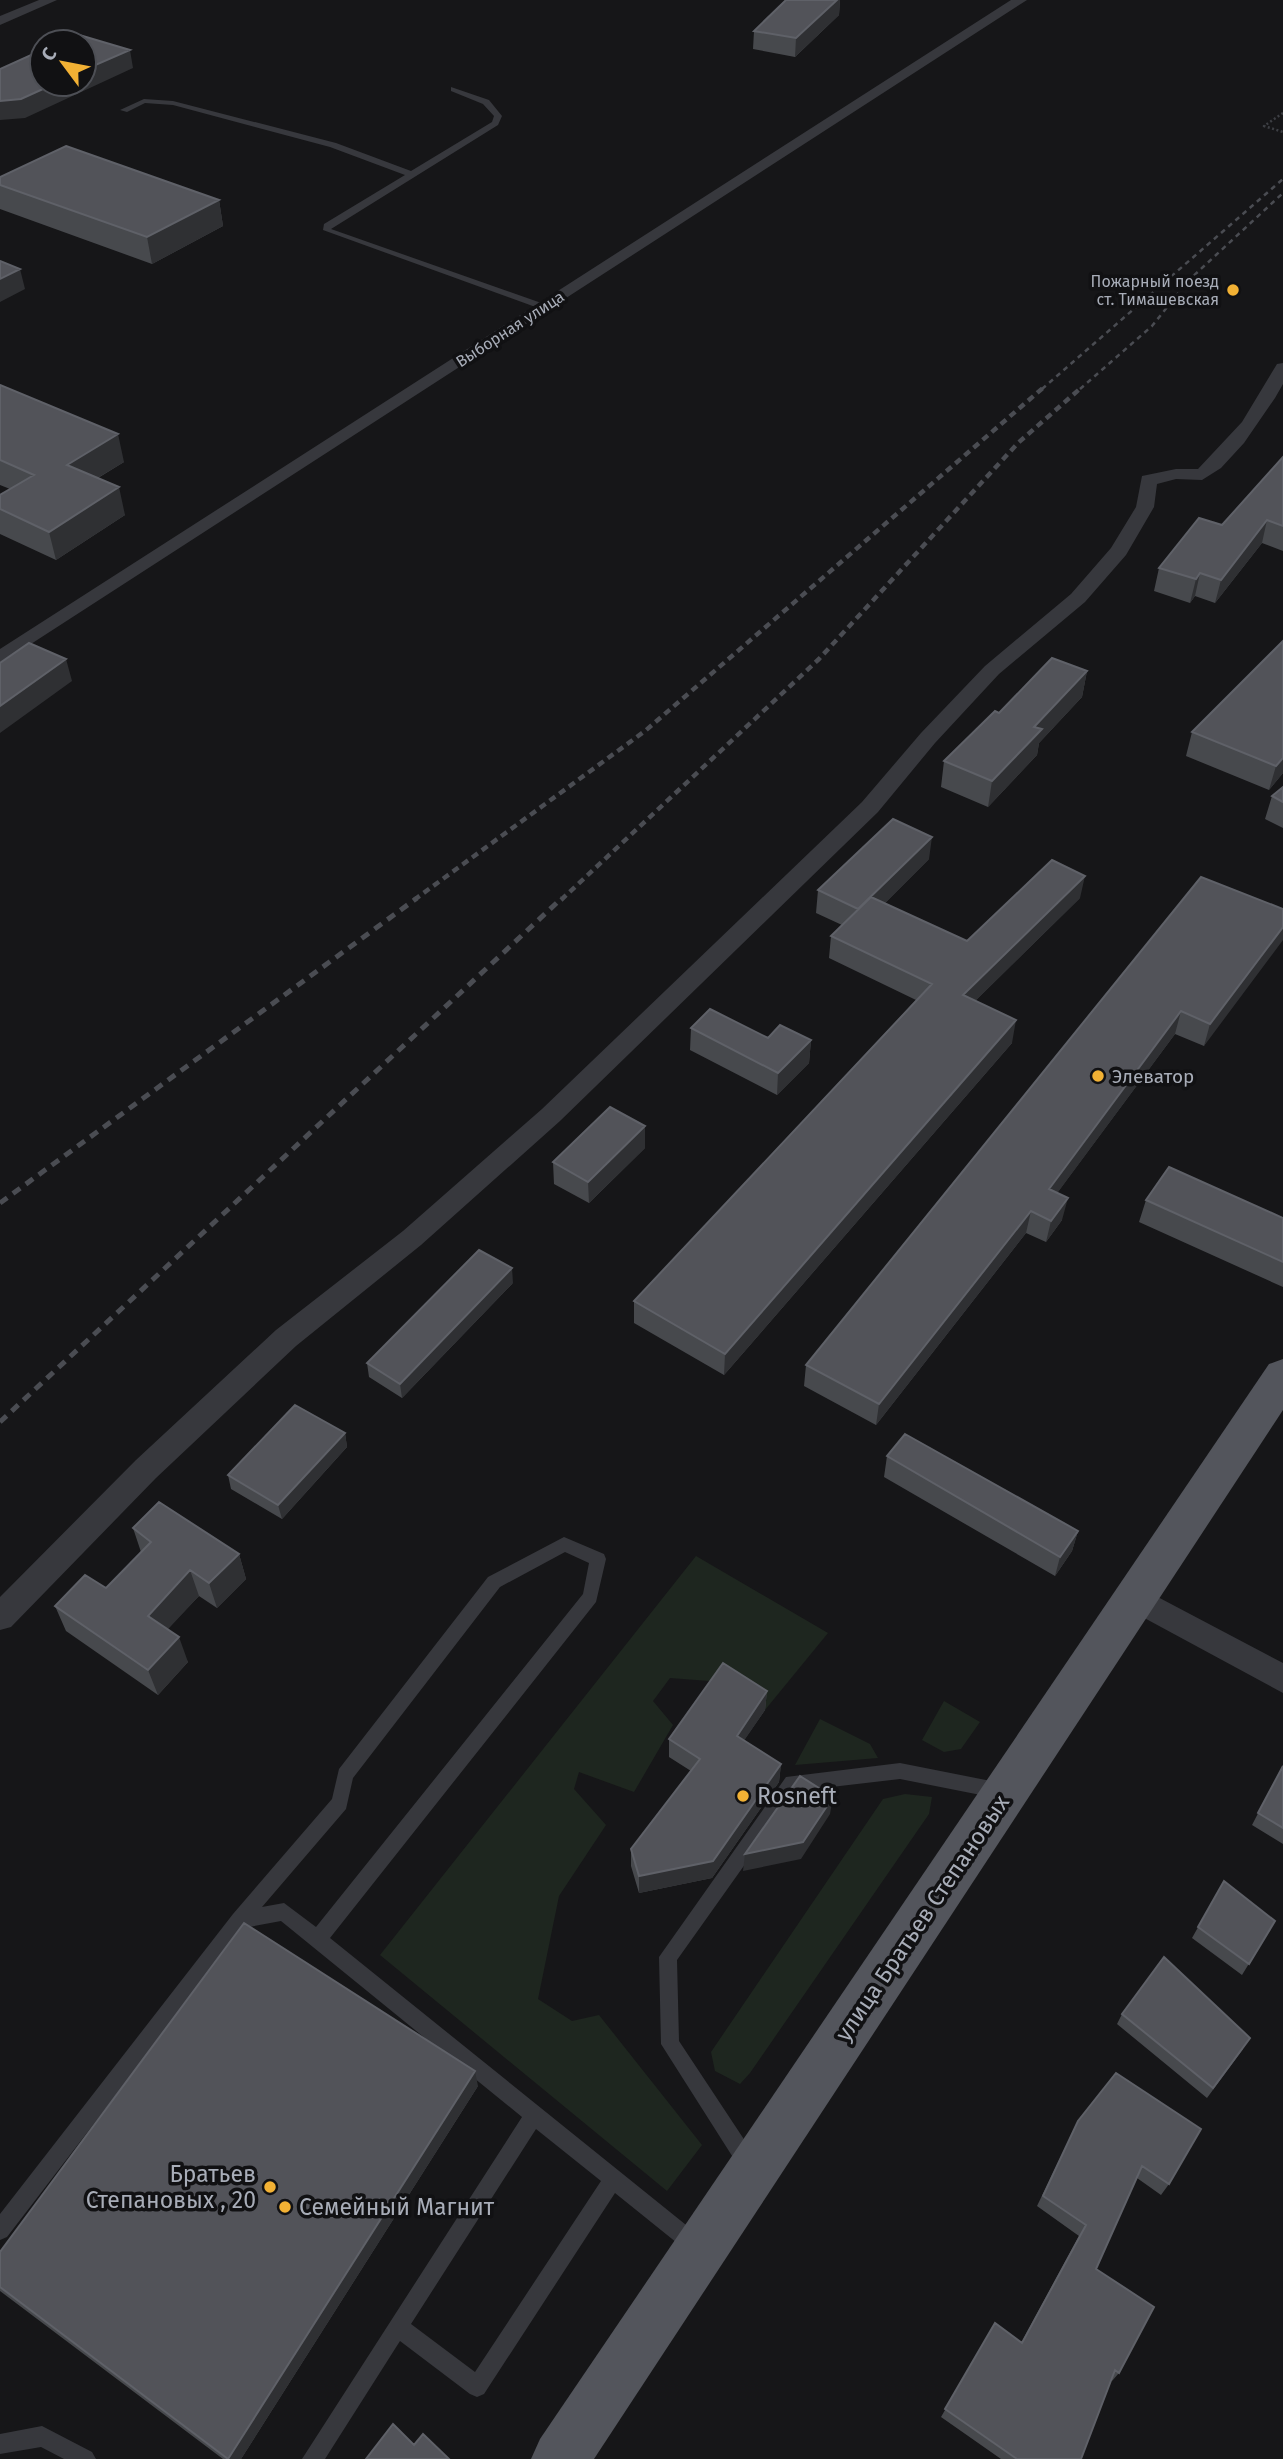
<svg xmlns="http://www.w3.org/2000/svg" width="1283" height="2459" font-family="'Fira Sans',sans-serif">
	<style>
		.green { fill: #1e261f }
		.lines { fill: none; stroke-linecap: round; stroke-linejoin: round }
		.path { stroke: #3d3f44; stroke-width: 2.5; stroke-dasharray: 2 2.5; stroke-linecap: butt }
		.lane { fill: #37383d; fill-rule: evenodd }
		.street { fill: #37383d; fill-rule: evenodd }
		.primary { fill: #53555c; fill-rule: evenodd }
		.rail-far2 { stroke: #4a4c52; stroke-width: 2.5; stroke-dasharray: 5 4.5; stroke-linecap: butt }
		.rail-far1 { stroke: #4a4c52; stroke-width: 4.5; stroke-dasharray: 7 5; stroke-linecap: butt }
		.rail { stroke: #4a4c52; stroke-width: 5; stroke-dasharray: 9 7; stroke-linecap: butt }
		.wall { fill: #47494d }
		.shaded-wall { fill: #2f3033 }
		.building { fill: #525359; stroke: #5f6168; stroke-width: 2 }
		.poi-dot { fill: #f2b134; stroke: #111113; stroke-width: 2.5 }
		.labels { text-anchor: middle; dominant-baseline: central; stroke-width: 7; stroke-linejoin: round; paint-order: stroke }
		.far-poi-label { font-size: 16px; fill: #a8adb8; stroke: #111113; text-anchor: end }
		.far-street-label { font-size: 16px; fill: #a8adb8; stroke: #111113 }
		.poi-label { font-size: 19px; fill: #a8adb8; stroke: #111113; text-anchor: start }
		.near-poi-label { font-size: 23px; fill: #a8adb8; stroke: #111113; text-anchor: start }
		.near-street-label { font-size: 23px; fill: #a8adb8; stroke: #111113 }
	</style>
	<rect width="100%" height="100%" fill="#161618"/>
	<path class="green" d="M696 1556 828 1633 765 1710 722 1682 670 1678 653 1701 673 1725 634 1792 579 1772 574 1789 606 1825 559 1896 538 1999 572 2021 599 2015 702 2145 667 2191 380 1955Z
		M944 1701 980 1722 961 1749 944 1752 922 1740Z
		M820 1719 870 1744 878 1758 795 1765Z
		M905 1794 932 1797 929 1814 750 2073 740 2084 715 2071 711 2052 883 1799Z"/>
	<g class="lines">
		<path class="path" d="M1283 113 1264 126 1283 132"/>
		<path class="lane" d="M451 87 489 100 502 116 498 125 331 229 547 305V309H541L323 230 324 224 405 175 330 147 173 105 145 103 127 112 120 110 144 99 173 101 336 143 411 171 492 122 494 116 483 104 451 91Z
			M564 1537 604 1554 606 1559 596 1602 330 1938 701 2237 704 2244 701 2251 694 2254 687 2251 615 2193 484 2394 477 2397 470 2394 400 2341 325 2459H302L522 2117 281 1921 244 1928 7 2237 0 2240V2214L233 1914 332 1799 339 1769 488 1577ZM565 1552 589 1563 583 1594 316 1927 284 1903 262 1907 346 1809 353 1778 500 1587ZM536 2129 601 2181 475 2372 411 2324Z
			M900 1763 1001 1783 1007 1785 1010 1791 1007 1797 1001 1799 900 1779 797 1791 677 1960 679 2041 755 2156 758 2163 755 2170 748 2173 741 2170 661 2044 659 1957 786 1777Z
			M42 2426 92 2452 96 2459H64L41 2447 0 2454V2434Z"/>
		<path class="street" d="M39 0H57L0 25V16Z
			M1011 0H1027L0 664V649Z
			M1283 363V384L1275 398 1244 443 1221 468 1202 480 1176 479 1157 484 1154 507 1126 555 1085 602 999 674 935 743 878 812 560 1121 421 1245 296 1346 156 1478 11 1627 0 1630V1597L136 1460 276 1330 403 1231 542 1109 862 802 921 733 985 666 1071 594 1111 548 1136 507 1142 476 1176 469H1198L1242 422 1277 364Z
			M1135 1585 1283 1663V1693L1124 1607 1120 1598 1124 1589Z"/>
		<path class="primary" d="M1283 1359V1410L594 2459H531L540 2439 1269 1364Z"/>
		<path class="rail-far2" d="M1042 389 1283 179
			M1080 389 1152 326 1189 280 1283 193"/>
		<path class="rail-far1" d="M414 900 645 731 1044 387
			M561 900 819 659 1018 443 1082 387"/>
		<path class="rail" d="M0 1203 417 898
			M0 1422 562 898"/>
	</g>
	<path class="wall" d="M786 0H840L839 15 795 57 753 49 754 31Z
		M0 177 219 200 223 226 152 264 0 209Z
		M0 385 124 462 98 478 125 515 56 560 0 534V495L10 489 0 485Z
		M1283 457V551L1262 543 1215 603 1195 596 1190 603 1154 591 1159 568 1222 525Z
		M1283 641V773L1269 790 1186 756 1192 732Z
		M1087 671 1082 697 1039 743 1037 755 988 807 941 787 944 761 999 713Z
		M1283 787V828L1265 819 1272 796Z
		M929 859 885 903 967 941 1080 898 975 1001 1012 1043 724 1375 634 1323V1301L916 1000 829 958 831 936 842 925 816 913 818 890Z
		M1283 909 1204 1046 1175 1034 1057 1193 1062 1220 1046 1242 1026 1233 876 1425 804 1386 806 1365Z
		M691 1028 768 1038 811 1040 809 1063 777 1095 690 1050Z
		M645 1148 589 1203 554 1184 553 1162Z
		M1146 1200 1283 1218V1287L1139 1222Z
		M513 1283 402 1398 369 1377 367 1363Z
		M345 1433 347 1447 282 1519 231 1489 228 1475Z
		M887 1456 1078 1531 1072 1551 1055 1576 884 1477Z
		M133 1528 239 1554 246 1579 217 1608 199 1596 167 1629 188 1662 158 1695 66 1631 55 1606 106 1588 141 1552Z
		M767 1691 765 1710 744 1740 781 1764 779 1782 712 1878 639 1893 631 1866V1849L691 1771 669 1757V1739Z
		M1283 1765V1844L1252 1825Z
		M1224 1881 1275 1921 1242 1975 1192 1938Z
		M1122 2014 1243 2049 1207 2098 1117 2024Z
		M478 2086 241 2459H223L0 2291V2252Z
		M1078 2121 1169 2184 1161 2195 1137 2178 1096 2269 1119 2373 1112 2381H1111L1081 2459H1001L941 2417 995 2323 1021 2343 1079 2236 1037 2206Z"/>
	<path class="shaded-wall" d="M837 0H840L839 15 795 57 796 38Z
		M130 50 133 68 25 118 0 120V101L54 84H84V70Z
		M219 200 223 226 152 264 147 237Z
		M20 269 25 289 0 302V279Z
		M118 434 124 462 74 492 67 465Z
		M119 487 125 515 56 560 49 532Z
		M1267 520 1262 543 1215 603 1221 580Z
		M1200 573 1195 596 1190 603 1196 579Z
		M66 659 72 681 0 733V706Z
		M1087 671 1082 697 1039 743 1037 755 988 807 992 781 1034 727Z
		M1283 758V773L1269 790 1276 766Z
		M932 837 929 859 856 932 858 909Z
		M1085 876 1080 898 959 1017 963 995Z
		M1283 927V940L1204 1046 1210 1024Z
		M1181 1011 1175 1034 1044 1211 1049 1189Z
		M1016 1020 1012 1043 724 1375 725 1354Z
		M811 1040 809 1063 777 1095 778 1073Z
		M645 1126V1148L589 1203 588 1182Z
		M1068 1198 1062 1220 1046 1242 1051 1221Z
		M1031 1211 1026 1233 876 1425 879 1404Z
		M512 1268 513 1283 402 1398 400 1384Z
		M345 1433 347 1447 282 1519 278 1505Z
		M1078 1531 1072 1551 1055 1576 1060 1557Z
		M239 1554 246 1579 217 1608 209 1583Z
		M190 1570 199 1596 157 1641 148 1616Z
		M179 1637 188 1662 158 1695 148 1670Z
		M767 1691 765 1710 735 1754 737 1736Z
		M781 1764 779 1782 712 1878 639 1893V1876Z
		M833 1797 830 1814 801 1859 743 1871 745 1854Z
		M475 2071 478 2086 241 2459H228Z"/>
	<path class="building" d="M786 0H837L796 38 754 31Z
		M76 34 130 50 84 70V42H59Z
		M42 50V84H54L21 99 0 101V69Z
		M66 146 219 200 147 237 0 185V177Z
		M0 261 20 269 0 279Z
		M0 385 118 434 67 465 119 487 49 532 0 509V495L34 475 0 460Z
		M1283 457V526L1267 520 1221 580 1200 573 1196 579 1159 568 1199 518 1222 525Z
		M1283 641V758L1276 766 1192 732Z
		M29 643 66 659 0 706V663Z
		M1052 658 1087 671 1034 727 1042 729 992 781 944 761 995 711 999 713Z
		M1283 787V802L1272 796Z
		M893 819 932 837 858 909 818 890Z
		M1052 860 1085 876 963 995 1016 1020 725 1354 634 1301 932 984 831 936 871 897 967 941Z
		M1201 877 1283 909V927L1210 1024 1181 1011 1049 1189 1068 1198 1051 1221 1031 1211 879 1404 806 1365Z
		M710 1009 768 1038 780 1025 811 1040 778 1073 691 1028Z
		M610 1107 645 1126 588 1182 553 1162Z
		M1169 1167 1283 1218V1262L1146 1200Z
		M479 1250 512 1268 400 1384 367 1363Z
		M295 1405 345 1433 278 1505 228 1475Z
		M905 1434 1078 1531 1060 1557 887 1456Z
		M159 1502 239 1554 209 1583 190 1570 148 1616 179 1637 148 1670 55 1606 85 1575 106 1588 151 1542 133 1528Z
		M723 1663 767 1691 737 1736 781 1764 713 1861 639 1876 631 1849 700 1759 669 1739Z
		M1283 1766V1828L1258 1813Z
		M800 1776 833 1797 803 1842 745 1854Z
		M1224 1881 1275 1921 1249 1964 1198 1927Z
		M244 1923 475 2071 228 2459 0 2287V2252Z
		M1164 1957 1250 2038 1213 2088 1122 2014Z
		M1116 2073 1201 2129 1169 2184 1142 2166 1096 2269 1154 2307 1119 2373 1115 2370 1081 2459H1017L945 2409 995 2323 1022 2343 1086 2225 1043 2196 1078 2121Z
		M393 2424 414 2445 423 2434 449 2459H366Z"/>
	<g class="poi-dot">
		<circle cx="1233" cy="290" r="7"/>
		<circle cx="1098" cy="1076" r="7"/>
		<circle cx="743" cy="1796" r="7"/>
		<circle cx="270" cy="2187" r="7"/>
		<circle cx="285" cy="2207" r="7"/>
	</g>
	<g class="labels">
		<g class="far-poi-label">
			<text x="1219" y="281">Пожарный поезд<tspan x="1219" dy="18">ст. Тимашевская</tspan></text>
		</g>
		<g class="far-street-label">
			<text transform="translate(510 329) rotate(-33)">Выборная улица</text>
		</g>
		<g class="poi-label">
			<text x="1112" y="1076">Элеватор</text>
		</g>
		<g class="near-poi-label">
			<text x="757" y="1796">Rosneft</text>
			<text x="256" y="2174" text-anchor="end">Братьев<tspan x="256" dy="26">Степановых , 20</tspan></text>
			<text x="299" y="2207">Семейный Магнит</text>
		</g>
		<g class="near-street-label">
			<text transform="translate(922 1918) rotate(-56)">улица Братьев Степановых</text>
		</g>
	</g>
	<g transform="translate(63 63) rotate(302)"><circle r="33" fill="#111113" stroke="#4d4f55" stroke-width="2"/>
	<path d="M0-5L12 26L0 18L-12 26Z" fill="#f2b134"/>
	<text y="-10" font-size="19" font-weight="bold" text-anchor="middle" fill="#a8adb8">С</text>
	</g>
</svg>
